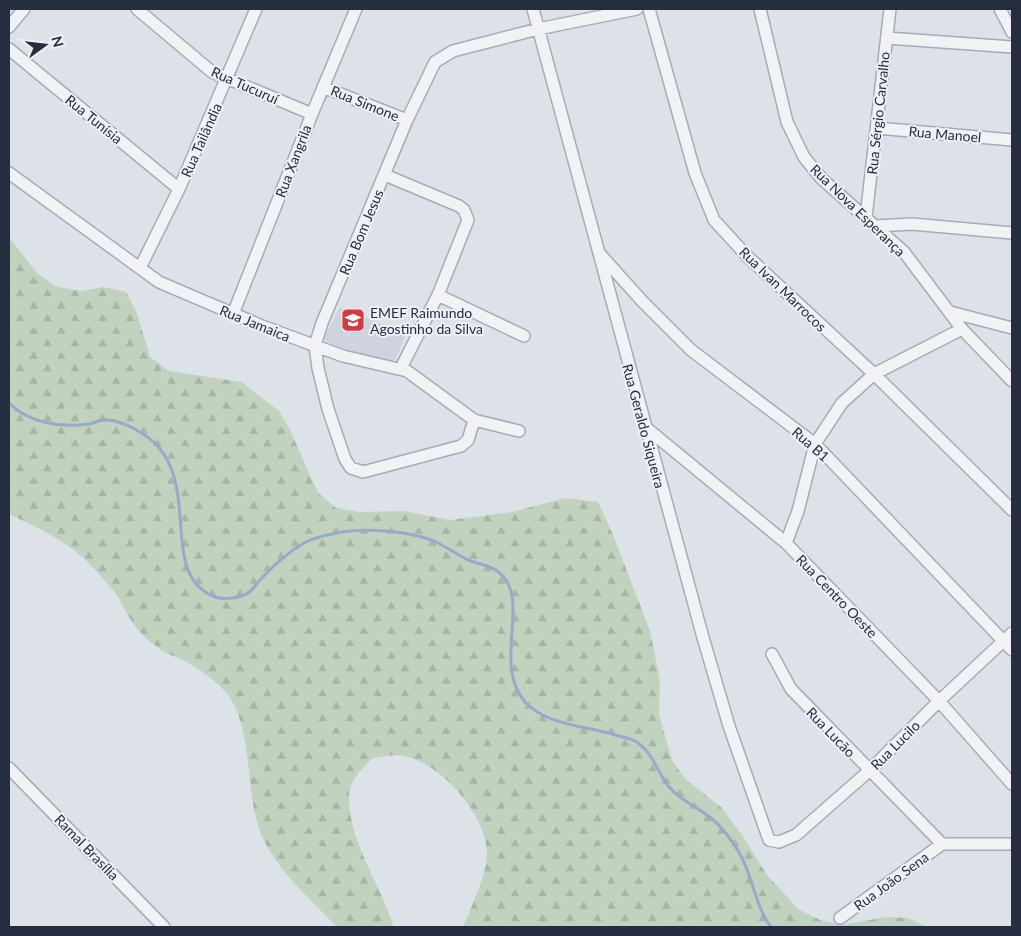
<svg xmlns="http://www.w3.org/2000/svg" width="1021" height="936" font-family="Lato,sans-serif">
	<style>
		.built { fill: #cfd3dd }
		.forest { fill: url(#forest-firs) }
		.lines { fill: none; stroke-linecap: round; stroke-linejoin: round }
		.stream { stroke: #96aacb; stroke-width: 3 }
		.minor-casing { stroke: #a6abb6; stroke-width: 14 }
		.minor { stroke: #f0f2f6; stroke-width: 11 }
		.labels { text-anchor: middle; dominant-baseline: central; stroke-width: 4; stroke-linejoin: round; paint-order: stroke }
		.street-label { font-size: 14px; fill: #262d40; stroke: #edf0f6 }
		.poi-label { font-size: 14px; fill: #262d40; stroke: #edf0f6; text-anchor: start }
	</style>
	<defs>
		<pattern id="forest-firs" width="22" height="20" patternUnits="userSpaceOnUse" patternTransform="scale(1.25)"><rect width="22" height="20" fill="#c1d3be"/><path d="M5 1l3.5 6h-7zM16 11l3.5 6h-7z" fill="#a6b5a4"/></pattern>
	</defs>
	<rect width="100%" height="100%" fill="#dde1e8"/>
	<path class="built" d="M340 307 406 334 395 360 367 358 323 340Z"/>
	<path class="forest" d="M9 237 37 273 57 287 81 291 103 287 126 292 137 313 150 357 169 371 241 382 279 411 289 428 318 493 336 508 359 512 404 511 450 520 512 512 565 498 598 502 613 535 650 631 660 681 659 715 672 760 685 779 721 807 742 835 767 875 798 909 820 920 841 925 886 917 908 918 927 927H463C471 908 488 872 487 852 485 810 430 748 386 756 382 757 375 757 372 759 368 762 364 767 361 770 355 776 348 789 349 797 349 844 380 882 393 925L392 927H337C312 901 281 874 264 841 246 805 253 749 236 709 227 686 201 670 181 659 174 656 166 654 160 649 150 642 137 631 131 620 125 612 122 602 116 594 81 549 60 538 9 514Z"/>
	<g class="lines">
		<path class="stream" d="M9 403C28 423 62 428 89 424 94 423 100 420 105 420 118 420 133 427 143 434 208 475 154 574 215 597 224 600 241 598 248 593 253 590 256 584 260 580 272 567 288 552 304 543 313 538 326 535 337 533 363 527 413 531 438 543 448 548 458 555 468 560 475 563 483 564 490 567 539 589 489 660 525 702 546 725 586 726 615 735 622 737 630 738 637 742 654 754 657 773 670 788 682 801 697 807 711 818 722 827 733 842 740 854 753 877 755 906 771 927"/>
		<g class="minor-casing">
			<path id="minor" d="M137 9 212 72 312 114
				M533 9 702 634 729 726 769 840 779 842 796 835 869 771 939 701 1012 633
				M649 9 695 173 714 220 747 256 874 374 1012 510
				M760 9 787 122 804 157 821 178 904 252 962 329 1012 381
				M1000 9 1012 32
				M9 27 24 9
				M887 38 1012 47
				M9 49 179 189
				M323 87 407 120
				M877 128 1012 140
				M9 173 159 282 262 326 343 356 407 371 474 420 519 431
				M385 175 459 206 464 210 468 220 438 295 401 368
				M866 217 890 9
				M876 226 912 224 1012 233
				M599 253 643 302 691 350 815 444 1012 650
				M140 268 179 189 256 9
				M438 295 524 336
				M950 312 1012 328
				M233 314 312 114 356 9
				M474 420 468 440 461 446 363 472 351 468 345 459 328 409 318 368 315 345 322 323 407 120 435 62 453 51 538 29 637 9
				M644 426 786 543 939 701 1012 784
				M786 543 798 511 815 444 842 403 874 374 962 329
				M772 654 791 689 942 844
				M9 768 164 927
				M942 844H1012
				M840 918 942 844"/>
		</g>
		<use href="#minor" class="minor"/>
	</g>
	<defs>
		<g id="school-square" transform="scale(1.25)"><rect x="-9" y="-9" width="18" height="18" rx="4" fill="#d53a42" stroke="#edf0f6"/><path d="M0-5L7-2L0 1L-7-2ZM-4 1L0 2.5L4 1V4Q0 6-4 4Z" fill="#fff"/></g>
	</defs>
	<g fill-rule="evenodd">
		<use href="#school-square" x="353" y="320"/>
	</g>
	<g class="labels">
		<g class="street-label">
			<text transform="translate(245 85) rotate(24)">Rua Tucuruí</text>
			<text transform="translate(365 103) rotate(22)">Rua Simone</text>
			<text transform="translate(878 113) rotate(-84)">Rua Sérgio Carvalho</text>
			<text transform="translate(94 119) rotate(39)">Rua Tunísia</text>
			<text transform="translate(945 134) rotate(5)">Rua Manoel</text>
			<text transform="translate(201 140) rotate(-66)">Rua Tailândia</text>
			<text transform="translate(293 161) rotate(-69)">Rua Xangrila</text>
			<text transform="translate(858 210) rotate(44)">Rua Nova Esperança</text>
			<text transform="translate(361 232) rotate(-67)">Rua Bom Jesus</text>
			<text transform="translate(783 289) rotate(44)">Rua Ivan Marrocos</text>
			<text transform="translate(255 323) rotate(22)">Rua Jamaica</text>
			<text transform="translate(644 426) rotate(75)">Rua Geraldo Siqueira</text>
			<text transform="translate(811 444) rotate(41)">Rua B1</text>
			<text transform="translate(837 596) rotate(46)">Rua Centro Oeste</text>
			<text transform="translate(831 732) rotate(46)">Rua Lucão</text>
			<text transform="translate(895 745) rotate(-45)">Rua Lucilo</text>
			<text transform="translate(87 847) rotate(46)">Ramal Brasília</text>
			<text transform="translate(891 881) rotate(-36)">Rua João Sena</text>
		</g>
		<g class="poi-label">
			<text x="370" y="312">EMEF Raimundo<tspan x="370" dy="16">Agostinho da Silva</tspan></text>
		</g>
	</g>
	<rect width="1021" height="936" fill="none" stroke="#262d40" stroke-width="20"/>
	<g transform="translate(45 45) rotate(75)" stroke="#edf0f6" stroke-width="4" paint-order="stroke">
	<path d="M0-4L9 19L0 12L-9 19Z" fill="#262d40"/>
	<text y="-8" font-size="14" font-weight="bold" text-anchor="middle" fill="#262d40">N</text>
	</g>
</svg>
